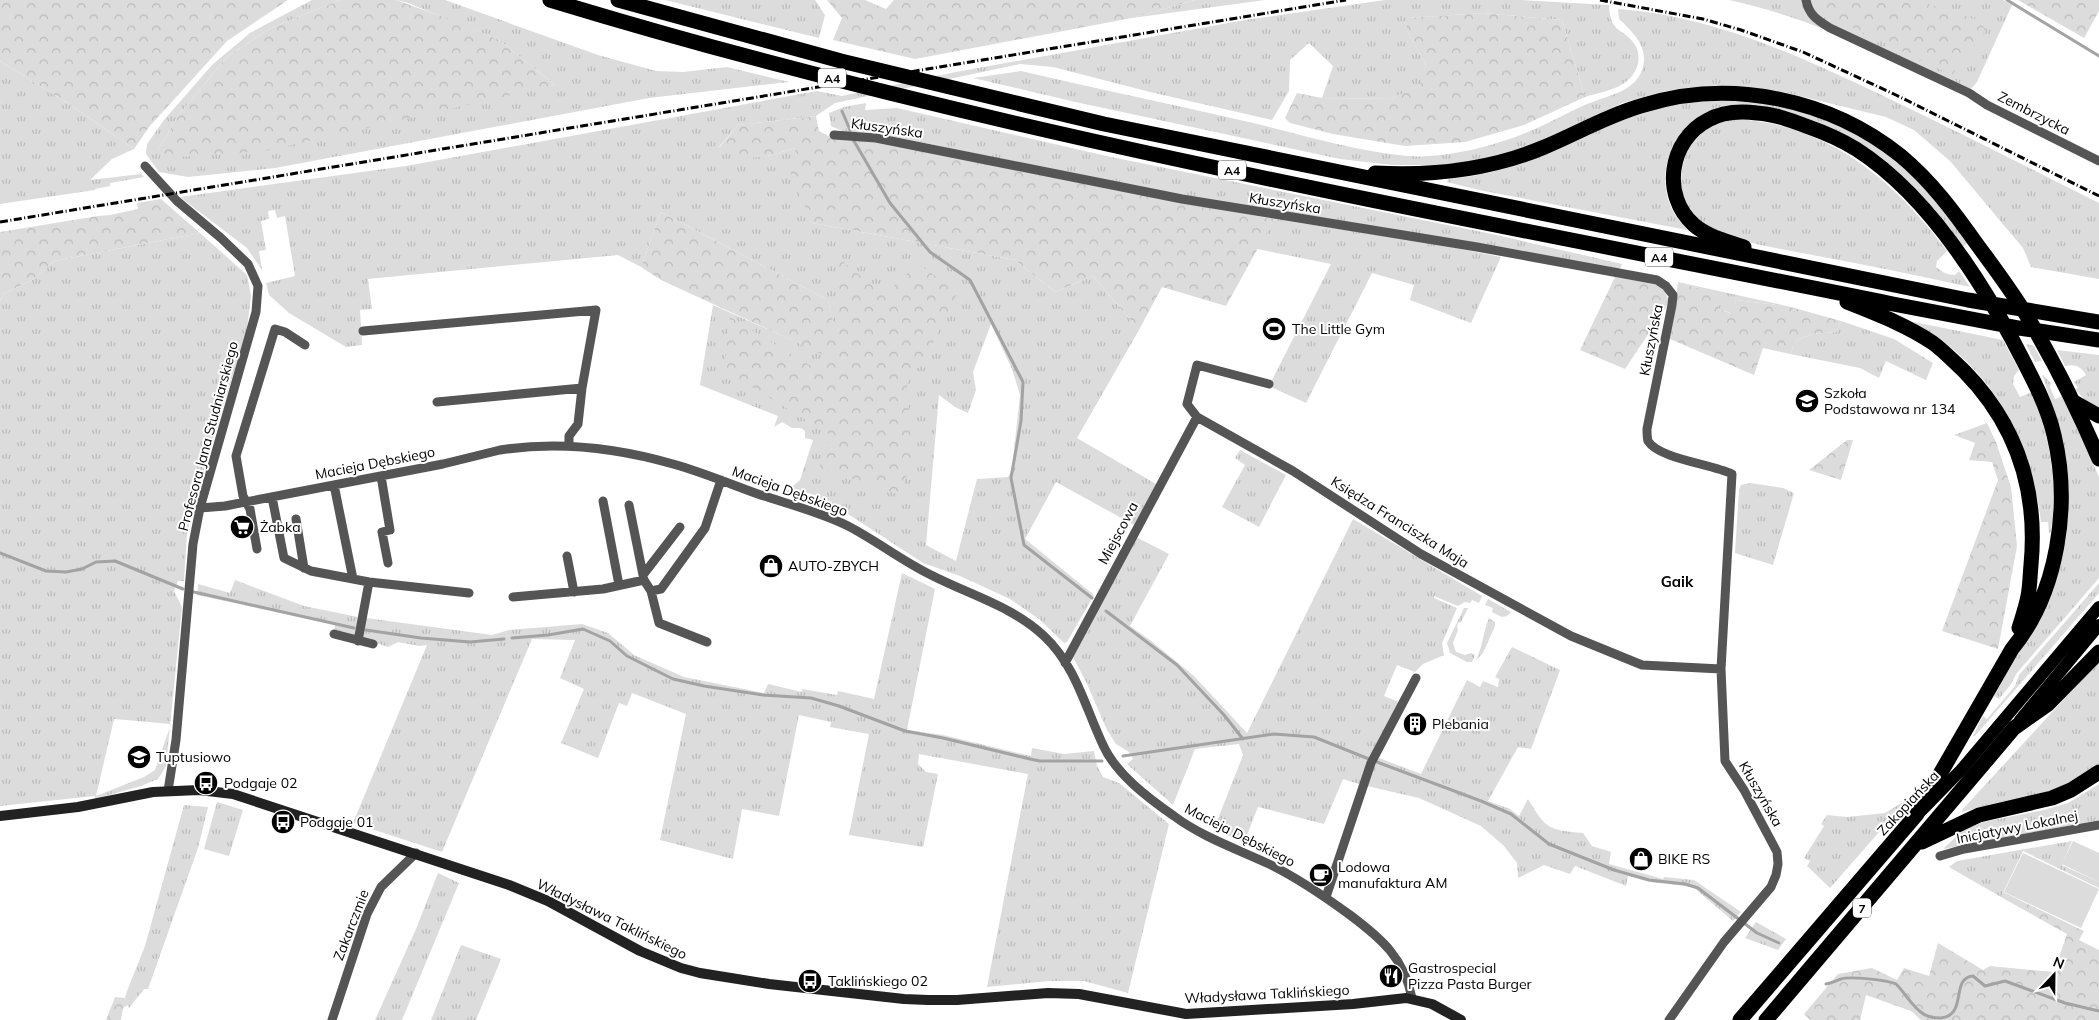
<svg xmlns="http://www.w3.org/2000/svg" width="2099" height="1020" font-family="Mulish,sans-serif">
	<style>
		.grass { fill: url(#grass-tufts); fill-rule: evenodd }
		.forest { fill: url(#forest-crowns) }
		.pitch { fill: #dcdcdc }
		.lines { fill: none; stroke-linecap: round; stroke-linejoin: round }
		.stream { stroke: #a3a3a3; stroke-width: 3 }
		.street { stroke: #555; stroke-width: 9 }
		.secondary { stroke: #222; stroke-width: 10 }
		.primary { stroke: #000; stroke-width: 12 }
		.highway { stroke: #000; stroke-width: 15 }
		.rail { stroke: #000; stroke-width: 3; stroke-dasharray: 8 2.5 1 2.5; stroke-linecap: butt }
		.labels { text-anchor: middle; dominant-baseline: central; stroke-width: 4; stroke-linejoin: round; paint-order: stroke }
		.shield { fill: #fff; stroke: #4c4c4c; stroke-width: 1 }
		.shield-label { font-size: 12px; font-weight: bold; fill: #000 }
		.street-label { font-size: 14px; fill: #000; stroke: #fff }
		.poi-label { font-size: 14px; fill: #000; stroke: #fff; text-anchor: start }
		.neighbourhood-label { font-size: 15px; font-weight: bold; fill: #000; stroke: #fff }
	</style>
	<defs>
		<pattern id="grass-tufts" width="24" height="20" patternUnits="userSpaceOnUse" patternTransform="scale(1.25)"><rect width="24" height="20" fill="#dcdcdc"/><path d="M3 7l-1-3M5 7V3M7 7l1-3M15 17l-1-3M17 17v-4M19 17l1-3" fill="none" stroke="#bbb"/></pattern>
		<pattern id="forest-crowns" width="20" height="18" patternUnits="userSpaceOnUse" patternTransform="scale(1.25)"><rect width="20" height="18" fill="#dcdcdc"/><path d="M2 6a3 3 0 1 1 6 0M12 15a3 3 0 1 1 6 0" fill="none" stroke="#bbb"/></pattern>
	</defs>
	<rect width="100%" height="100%" fill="#fff"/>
	<path class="grass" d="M312 0H340L269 29 227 57 178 116 159 148 555 85 499 40 408 3 396 0H445L598 55 656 71 683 72 727 67 789 82 649 98 275 168 188 177 159 172 146 154 147 144 164 120 212 65 250 33Z
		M665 0H815L825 15 819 38Z
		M1195 0H1265L1132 18Z
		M1385 0H1520L1609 5C1610 35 1624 27 1635 45 1639 51 1639 58 1638 64 1630 89 1607 90 1585 97L1562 20 1483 13 1408 18 1407 31 1426 65 1421 85 1391 99 1322 98 1333 66 1309 43 1290 60 1289 91 1272 120 1150 92 1053 67 1020 64 835 103 816 116 738 125 719 147 764 157 796 148 812 223 1015 260 1055 292 1093 276 1139 330 1077 438 1156 484 1134 525 1056 482 1025 539 1094 595 1067 642 1064 643 1039 619 1010 599 960 576 923 563 845 512 817 503V496L802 491 792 496 785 493 800 480 813 440 805 438V431L801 428H792L782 422 774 427 778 416 700 385 713 305 841 362 828 300 661 212 641 267 618 255 368 279 372 309 360 310 362 345 346 347 289 313 269 295 266 283 295 276 285 216 277 218 275 210 268 211 269 219 261 221 266 250 259 251 262 270 247 248 180 197 406 166 817 91 842 96 956 72 1245 20ZM991 324 1012 369 1020 395 1012 469 1008 477 977 479 956 561 926 545 939 395 955 407 968 413 976 390 973 372Z
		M1729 0H2003L2012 5 1977 82 1968 92C1889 57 1813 18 1729 0Z
		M1618 9C1717 16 1808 60 1896 102 1964 135 2032 169 2099 203V279L2031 267 2023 248 1950 161 1914 130 1886 117 1779 91 1714 86 1666 91 1622 103 1541 142 1495 158 1441 165H1392L1340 159 1071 101 973 78 1021 71C1098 89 1175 105 1253 123 1304 135 1355 151 1407 156 1447 159 1499 145 1535 129 1554 121 1571 110 1590 103 1609 95 1634 92 1642 70 1650 48 1633 32 1619 19Z
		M0 61 69 104 134 149 112 159 90 180 141 174 144 177 110 183V186L95 189V190L0 204Z
		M1748 100C1763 102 1779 104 1793 108 1836 122 1880 143 1912 175 1933 195 1950 220 1968 243L1961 248 1902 178 1750 105C1738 105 1727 104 1716 108 1677 121 1655 167 1670 205 1674 215 1681 222 1687 230L1479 190 1447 182 1448 179C1468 177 1489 174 1508 167 1556 150 1601 124 1650 110 1682 101 1715 101 1748 100Z
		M866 103 865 110 897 108 1111 157 1492 234 1622 264 1619 271C1406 234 1191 202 980 155 946 148 912 139 877 134 857 131 851 136 831 126L829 113 844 107Z
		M1737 119C1829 125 1894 180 1947 251L1937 261 1936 267C1942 272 1947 275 1955 275L1959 271 1970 287C1916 275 1862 264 1807 254 1778 248 1734 242 1708 228 1678 212 1676 178 1688 149 1696 129 1717 122 1737 119Z
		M1274 219 1430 243 1501 257 1471 323 1410 300 1414 285 1372 273 1306 403 1269 386 1331 264 1257 249Z
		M200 233 247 275 251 296 247 329 196 495 187 534 184 581H178L174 591 182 607 166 766 158 779 141 786 95 799V796L0 806V301L3 294 32 280 54 261ZM114 719 171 724 155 770 144 777 96 796Z
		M1678 282 1787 306 1736 300 1731 313 1718 309 1722 296Z
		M1841 321 1894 339 1933 363 1926 380 1886 361 1879 378 1860 368 1790 354 1797 340 1812 334 1836 332Z
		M1914 322 2003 340 2019 370 2014 376 2013 384 2020 397 2032 392C2050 437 2058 483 2051 532L2049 533 2048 522H2041C2034 462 2010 404 1966 361 1957 352 1947 344 1936 336 1929 332 1920 328 1914 322Z
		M2026 344 2034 346 2042 361 2035 362Z
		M2057 350 2099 355V409L2089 404 2075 389 2078 388 2074 382 2086 375C2080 366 2076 364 2065 366Z
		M2042 374 2051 383 2050 387 2055 399 2063 396 2099 477V578L2016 674 2011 684 1999 699 1994 696 2034 626 2058 564 2055 414Z
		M1240 450 1286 475 1259 527 1222 507 1245 465 1235 458Z
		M1750 483 1783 488 1794 493 1773 565 1735 553 1739 490 1741 485Z
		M1353 519 1482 596 1479 603 1472 600 1470 603 1465 602 1458 606 1434 596V598L1457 608 1442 643 1444 655 1423 664 1415 672 1397 665 1384 696 1399 702 1359 784 1343 779 1324 824 1258 807 1244 843 1214 829 1243 755 1239 744 1195 749 1173 805 1127 764 1133 759 1129 752 1116 744 1107 730 1087 684 1073 657 1136 537 1169 554 1130 626 1150 640 1194 676 1247 733Z
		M902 573 935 589 907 730 943 735 1031 756 1032 748 1064 754 1094 751 1097 766 1103 777 1119 783 1169 824 1128 993 1084 981H1050L987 987 1028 774 919 754 918 764 926 772 938 774 923 847 849 835 869 734 830 727 831 722 799 715 779 816 742 809 733 859 660 840 686 714 632 693 627 706 619 703 598 758 561 743 584 689 560 678 575 640 532 639 442 852 353 823 427 645 419 646 398 642 388 647 362 638 366 618 492 635 509 630 582 624 608 633 634 655 684 677 764 693 768 684 802 692V689L837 695 838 691 874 699Z
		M235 580 304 606 358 617 355 637 334 633 335 625 197 595 198 584 230 593Z
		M2099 583V593L1975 736H1973L1983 716 1987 719 2015 686 2019 675Z
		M1488 599 1511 612 1507 616 1502 617 1492 612 1493 608 1485 605Z
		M1464 608H1468L1461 622 1458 623 1457 627 1458 630 1453 643 1456 652 1465 655 1471 653 1475 655 1472 662H1467L1450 653 1447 643Z
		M1489 618 1495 622V626L1483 653 1476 660C1483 646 1483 632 1489 618Z
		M1512 647 1560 670 1531 749 1518 747 1488 801 1510 809 1519 816 1528 799C1546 829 1548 830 1583 833L1592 846 1611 852 1609 864 1663 879 1664 877 1694 880 1741 912 1733 921 1693 887 1650 882 1628 876 1626 886 1575 866 1570 874 1544 865 1518 878 1517 863 1504 846 1481 826 1419 798 1367 786 1374 764 1379 758 1421 774 1467 680 1480 687 1483 681 1498 687 1499 679 1495 677Z
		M2099 661V764C2090 771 2081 779 2070 784 2036 798 1998 801 1962 812L1963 809Z
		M2099 784V820L1943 849 1962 831 1983 822 2044 810 2068 803Z
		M1908 799 1830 888 1807 866 1810 861 1804 858 1824 826 1821 824 1827 815 1847 817 1885 813Z
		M217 802 243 810 229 856 204 849Z
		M184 805 208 807 198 848 148 989H144L129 1008 125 998 127 991 145 946Z
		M2072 841 2062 865 2099 882V888L2023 851 2001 897 1949 867 1957 861Z
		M438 873 459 883 402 1020H375L416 929Z
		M1756 922 1786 939 1778 950 1745 938Z
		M461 945 501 959 476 1020H431Z"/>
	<path class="forest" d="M0 0H288L227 41 149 127 134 149 69 104 0 61Z
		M340 0H396L449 19 499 40 555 85 265 151 165 158 159 148 178 116 227 57 269 29Z
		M827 0H865L886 9 894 0H1195L1132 18 915 59 833 40 842 18Z
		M1811 0H1915L1978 20 1986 30 1952 75 1811 8Z
		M2018 0H2099V11L2084 38Z
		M1483 13 1562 20 1585 97 1524 125 1465 142 1405 146 1333 134 1290 123 1285 118 1297 93 1322 98 1391 99 1420 85 1426 65 1407 31V18Z
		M816 116 819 131 834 139 868 140 1148 196 1274 219 1226 306 1162 287 1139 330 1093 276 1055 292 1015 260 812 223 790 172 796 148 764 157 748 158 719 148 738 125Z
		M161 199 200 233 54 261 32 280 3 294 0 301V232L98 216 110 215 138 209 137 203Z
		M661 212 828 300 835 331 837 257 884 295 918 264 958 292 931 347 907 384 912 459 900 495 819 468 830 435 754 388 723 378 730 317 819 371 826 356 661 280 641 267Z
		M1615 277 1655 284 1665 289 1669 303 1625 369 1580 350Z
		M1678 282 1723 296 1718 309 1730 313 1736 300 1787 306 1841 321 1836 332 1812 334 1797 340 1790 354 1763 348 1754 375 1670 339Z
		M1987 423 1996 442 2011 487 2017 546 1998 649 1942 631 1998 480 1992 462 1969 460 1975 443 1954 435Z
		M1847 440H1853L1841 480 1809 470Z
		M2003 892 2084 931 2079 940 2099 950V1020H1921L1911 1011 1866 995 1860 1020H1810L1804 1014 1838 974 1872 968 1897 980 1904 968 1929 976 1938 943 1983 970 1990 966 2054 972 2067 934 2001 897Z
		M115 997 125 998 128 1005 123 1008 121 1020H106Z"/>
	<path class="pitch" d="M2073 841 2099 853V882L2062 864Z
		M2023 853 2099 889 2081 928 2004 892Z"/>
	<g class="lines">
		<path class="stream" d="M2007 0 2099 56
			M842 111 850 130
			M854 141 890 203 930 252 970 280 1023 382 1021 421 1011 478 1024 545 1092 598
			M0 553 46 571 66 572 82 569 96 562 115 561 183 589
			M194 592 354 628
			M1106 611 1177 665 1224 715 1243 739
			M366 630 421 638 470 642 504 639
			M512 638 548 635 583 629 610 641 627 656 673 679 704 686 763 695 811 698 839 706 905 731 943 738 1030 759 1040 761H1102
			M1123 756 1274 734 1314 737 1369 759
			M1377 762 1481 801 1511 814 1549 844 1614 870 1649 880 1685 884 1698 888 1757 933 1779 943
			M1826 984C1832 983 1835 981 1841 979 1850 976 1887 980 1896 984 1905 993 1912 1006 1922 1013 1927 1017 1934 1018 1941 1018 1968 1015 1950 978 1973 976L1985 986 2005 981 2065 1003 2099 1011"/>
		<path class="street" d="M1806 0C1809 15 1817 20 1830 28L1969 93 1987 105 2099 161
			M834 135 876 138 1182 199 1477 247 1657 280 1666 286 1673 295 1672 305 1647 429C1647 432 1647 438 1648 441 1659 459 1712 464 1732 474L1721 669 1725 761 1744 790 1777 852 1778 864 1776 875 1771 887 1724 942 1669 1020
			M145 166 177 201 221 238 248 264 258 286 256 312 200 508 193 544 176 740 168 791
			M363 331 596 310 582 388
			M1269 384 1197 365 1187 404 1197 417 1293 471 1421 554 1571 636 1642 665 1721 669
			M437 402 582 388 578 424 569 436V446
			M381 476 390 530 382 532 388 563
			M334 485 353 579
			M272 497 284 558 311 571 369 582 469 593
			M603 501 619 585
			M629 505 644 580
			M200 508 225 506 443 464 500 450C558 441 617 448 673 464 702 472 730 484 758 494 788 504 820 512 848 526 877 541 902 561 931 575 970 595 1012 606 1044 636 1076 666 1085 707 1103 745 1116 774 1148 798 1174 816 1202 837 1237 849 1269 864 1298 878 1324 896 1350 915 1382 939 1404 958 1412 998
			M296 519 304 568
			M257 549 250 509 243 496 236 456 275 329 285 332 305 345
			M567 556 574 592
			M643 575 680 527
			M651 591 659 623 707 642
			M513 597 603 589 644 580 651 591 661 589 705 528 721 480
			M334 634 373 644
			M358 641 369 582
			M1065 663 1197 417
			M1940 856 1964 849 2099 825
			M1326 897 1371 763 1416 678
			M332 1020 367 914 381 887 416 853"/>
		<path class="secondary" d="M0 816 78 807 153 792 199 790 233 794 509 885 548 901 640 951 681 968 700 973 769 984 904 999 928 1000H957L1048 993 1079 994 1186 1014 1353 1004 1406 998 1432 1004 1461 1020"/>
		<path class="primary" d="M2020 720 2099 625
			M1922 810 1961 770 2099 607"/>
		<path class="highway" d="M550 0C989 134 1444 213 1893 304L2019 328 2099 340
			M618 0 841 61 1104 124 1968 300 2099 322
			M1375 173C1431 176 1489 170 1542 148 1576 134 1608 115 1644 105 1731 78 1830 99 1901 156 1931 181 1954 212 1976 243 1995 269 2015 295 2031 323 2057 367 2079 412 2099 459
			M1847 302C1877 314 1906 325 1933 343 1944 351 1954 362 1964 371 2017 425 2038 491 2031 565 2030 575 2030 586 2028 596 2026 607 2022 618 2019 628
			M2074 402 2099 416
			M1922 842 1979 815 2052 798 2071 790 2099 772
			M1740 1020 1917 814 2012 649C2058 593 2071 505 2054 435 2046 401 2028 370 2012 339 1975 271 1922 191 1856 149 1840 139 1823 132 1806 126 1790 120 1774 114 1757 113 1741 111 1722 112 1708 120 1669 140 1661 196 1694 225 1708 237 1727 241 1744 247
			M1766 1020 2014 728 2048 704 2099 652"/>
		<path class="rail" d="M1600 0 1703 19 1741 30 1803 52 1896 95 2099 196
			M0 222 1346 0"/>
	</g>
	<defs>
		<g id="stadium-disc" transform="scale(1.25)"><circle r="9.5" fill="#000" stroke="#fff"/><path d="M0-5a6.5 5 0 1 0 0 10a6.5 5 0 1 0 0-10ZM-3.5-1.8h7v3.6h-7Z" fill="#fff"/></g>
		<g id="school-disc" transform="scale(1.25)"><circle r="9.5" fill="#000" stroke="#fff"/><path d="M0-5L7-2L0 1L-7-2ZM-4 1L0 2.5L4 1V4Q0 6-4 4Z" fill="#fff"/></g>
		<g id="supermarket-disc" transform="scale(1.25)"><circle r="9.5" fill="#000" stroke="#fff"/><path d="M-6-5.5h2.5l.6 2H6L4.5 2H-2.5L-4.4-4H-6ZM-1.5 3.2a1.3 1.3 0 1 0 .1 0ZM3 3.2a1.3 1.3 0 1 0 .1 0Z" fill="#fff"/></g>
		<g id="shop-disc" transform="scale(1.25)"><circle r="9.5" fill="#000" stroke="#fff"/><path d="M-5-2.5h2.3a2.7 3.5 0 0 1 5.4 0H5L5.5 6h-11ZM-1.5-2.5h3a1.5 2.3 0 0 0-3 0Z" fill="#fff"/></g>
		<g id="building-disc" transform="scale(1.25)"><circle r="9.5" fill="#000" stroke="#fff"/><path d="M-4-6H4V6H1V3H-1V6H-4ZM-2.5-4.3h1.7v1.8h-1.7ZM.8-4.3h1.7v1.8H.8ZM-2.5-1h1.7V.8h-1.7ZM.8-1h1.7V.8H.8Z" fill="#fff"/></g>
		<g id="bus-disc" transform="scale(1.25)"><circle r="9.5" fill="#000" stroke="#fff"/><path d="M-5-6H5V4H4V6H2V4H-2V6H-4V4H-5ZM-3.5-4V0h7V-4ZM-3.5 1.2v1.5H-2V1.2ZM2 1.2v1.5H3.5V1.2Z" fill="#fff"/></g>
		<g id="cafe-disc" transform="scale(1.25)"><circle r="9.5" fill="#000" stroke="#fff"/><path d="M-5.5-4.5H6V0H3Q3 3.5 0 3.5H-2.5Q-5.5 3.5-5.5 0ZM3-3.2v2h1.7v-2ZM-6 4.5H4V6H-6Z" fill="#fff"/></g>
		<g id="restaurant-disc" transform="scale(1.25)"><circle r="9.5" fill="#000" stroke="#fff"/><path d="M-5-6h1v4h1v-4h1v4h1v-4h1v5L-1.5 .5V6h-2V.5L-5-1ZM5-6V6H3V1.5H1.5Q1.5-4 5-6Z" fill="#fff"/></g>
	</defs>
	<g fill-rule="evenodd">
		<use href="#stadium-disc" x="1274" y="329"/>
		<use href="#school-disc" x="1807" y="401"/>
		<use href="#supermarket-disc" x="242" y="527"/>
		<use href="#shop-disc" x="771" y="566"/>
		<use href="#building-disc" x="1415" y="724"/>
		<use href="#school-disc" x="139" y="757"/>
		<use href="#bus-disc" x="206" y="783"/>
		<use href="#bus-disc" x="283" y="822"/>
		<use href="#shop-disc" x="1641" y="859"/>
		<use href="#cafe-disc" x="1321" y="875"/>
		<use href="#restaurant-disc" x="1391" y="976"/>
		<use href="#bus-disc" x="810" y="981"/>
	</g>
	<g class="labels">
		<g class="shield">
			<rect x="818" y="68.5" width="28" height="19" rx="4"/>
			<rect x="1218" y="160.5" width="28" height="19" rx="4"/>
			<rect x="1645" y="247.5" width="28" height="19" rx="4"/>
			<rect x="1853" y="898.5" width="18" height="19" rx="4"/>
		</g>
		<g class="shield-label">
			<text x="832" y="78">A4</text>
			<text x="1232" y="170">A4</text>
			<text x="1659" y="257">A4</text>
			<text x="1862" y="908">7</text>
		</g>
		<g class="street-label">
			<text transform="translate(2034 113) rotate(27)">Zembrzycka</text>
			<text transform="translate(887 128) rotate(8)">Kłuszyńska</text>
			<text transform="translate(1285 203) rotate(9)">Kłuszyńska</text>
			<text transform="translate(1651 340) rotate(-79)">Kłuszyńska</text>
			<text transform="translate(208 436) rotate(-75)">Profesora Jana Studniarskiego</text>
			<text transform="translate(375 463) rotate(-11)">Macieja Dębskiego</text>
			<text transform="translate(790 491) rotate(20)">Macieja Dębskiego</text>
			<text transform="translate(1400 522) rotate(32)">Księdza Franciszka Maja</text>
			<text transform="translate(1118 533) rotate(-62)">Miejscowa</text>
			<text transform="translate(1761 794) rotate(60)">Kłuszyńska</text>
			<text transform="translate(1908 803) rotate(-47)">Zakopiańska</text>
			<text transform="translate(2017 827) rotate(-11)">Inicjatywy Lokalnej</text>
			<text transform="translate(1240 835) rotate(27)">Macieja Dębskiego</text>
			<text transform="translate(612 919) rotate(26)">Władysława Taklińskiego</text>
			<text transform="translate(351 925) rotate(-69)">Zakarczmie</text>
			<text transform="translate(1267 994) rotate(-3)">Władysława Taklińskiego</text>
		</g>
		<g class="poi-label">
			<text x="1292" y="329">The Little Gym</text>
			<text x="1824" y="393">Szkoła<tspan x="1824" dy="16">Podstawowa nr 134</tspan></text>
			<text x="260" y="527">Żabka</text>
			<text x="788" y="566">AUTO-ZBYCH</text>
			<text x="1432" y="724">Plebania</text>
			<text x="156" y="757">Tuptusiowo</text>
			<text x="224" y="783">Podgaje 02</text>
			<text x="300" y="822">Podgaje 01</text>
			<text x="1658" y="859">BIKE RS</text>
			<text x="1338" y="867">Lodowa<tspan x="1338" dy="16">manufaktura AM</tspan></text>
			<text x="1408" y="968">Gastrospecial<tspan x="1408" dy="16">Pizza Pasta Burger</tspan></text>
			<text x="828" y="981">Taklińskiego 02</text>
		</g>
		<g class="neighbourhood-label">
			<text x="1677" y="581">Gaik</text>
		</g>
	</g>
	<g transform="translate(2054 975) rotate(22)" stroke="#ffffff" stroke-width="4" paint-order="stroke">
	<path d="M0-4L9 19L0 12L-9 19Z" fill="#000000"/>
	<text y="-8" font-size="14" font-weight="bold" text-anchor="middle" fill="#000000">N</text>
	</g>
</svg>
